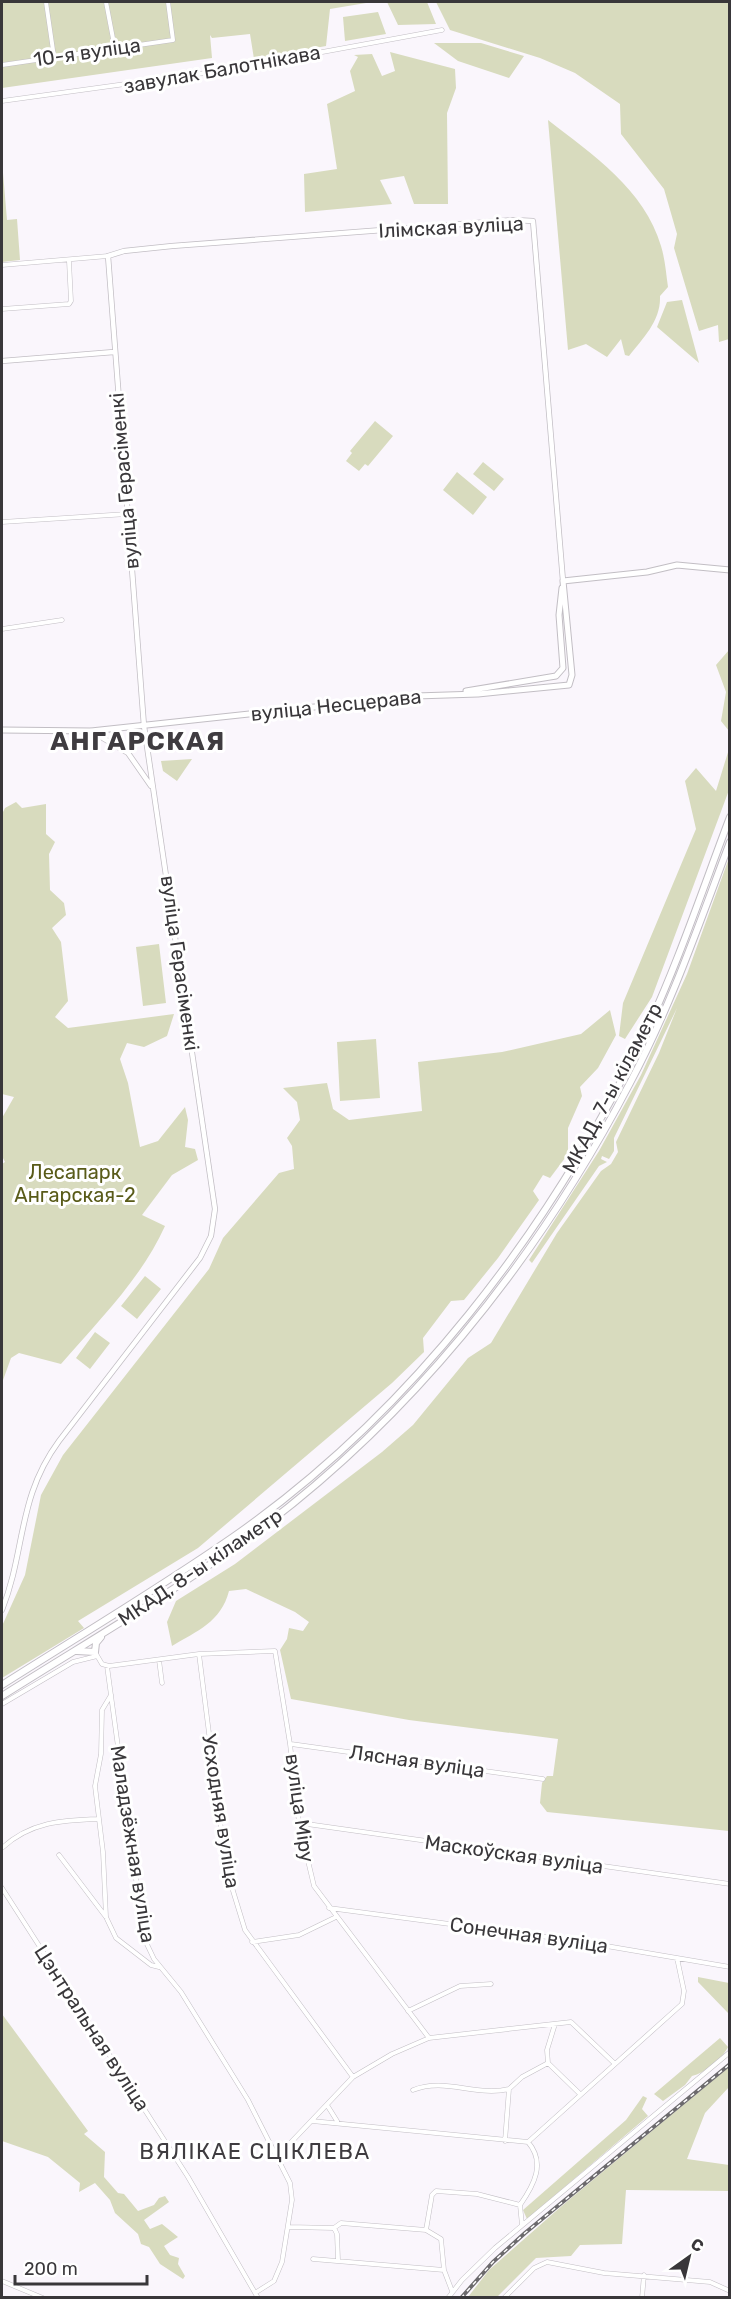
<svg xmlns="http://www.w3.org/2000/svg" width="731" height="2299" font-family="Rubik,sans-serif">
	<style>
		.green { fill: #d8dbbe }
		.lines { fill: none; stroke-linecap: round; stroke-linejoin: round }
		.minor-casing { stroke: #c2bec4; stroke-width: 5 }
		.tertiary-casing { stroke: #c2bec4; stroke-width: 6 }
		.secondary-casing { stroke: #c2bec4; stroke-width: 7 }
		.trunk-casing { stroke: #c2bec4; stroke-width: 8 }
		.minor { stroke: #fff; stroke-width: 4 }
		.tertiary { stroke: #fff; stroke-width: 4.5 }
		.secondary { stroke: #fff; stroke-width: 5 }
		.trunk { stroke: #fff; stroke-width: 6 }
		.rail-casing { stroke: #6c6a6d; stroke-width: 4 }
		.rail { stroke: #fff; stroke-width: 1.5; stroke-dasharray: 4.5; stroke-linecap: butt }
		.labels { text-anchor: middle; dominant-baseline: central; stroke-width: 6; stroke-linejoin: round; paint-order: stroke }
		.street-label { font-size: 20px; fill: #39373a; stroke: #fff }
		.park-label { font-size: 20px; fill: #595b19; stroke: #fff }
		.quarter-label { font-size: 22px; letter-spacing: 1.5px; fill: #3f3c40; stroke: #fff }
		.district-label { font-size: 26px; font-weight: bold; letter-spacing: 1.5px; fill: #3f3c40; stroke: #fff }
	</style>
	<rect width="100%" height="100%" fill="#faf6fc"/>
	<path class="green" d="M2 2H372L330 9 326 46 254 59 250 34 212 38 210 35 212 58 2 88Z
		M387 2H427L436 24 398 25Z
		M436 2H729V339L719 342 718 325 699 331 674 248 677 234 664 189 621 134 620 104 575 73 540 58 450 30Z
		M378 12 386 34 345 41 343 17Z
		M434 43H481L524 56 509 78 458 61Z
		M390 52 455 69 456 88 447 113 448 204H414L404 176 380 180 392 204 305 212 304 174 337 169 327 104 355 91 350 71 358 57 354 55 372 54 382 76 395 71Z
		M548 120C592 154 645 190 661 246 665 259 666 273 668 287L660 296C661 321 643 338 629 356L625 355 621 339 607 357 586 344 568 350Z
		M2 161 7 220 17 219 20 260 2 262Z
		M682 300 699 363 657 327 667 302Z
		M375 421 393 436 368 466 365 464 359 471 346 461 352 453 354 455 350 451Z
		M483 462 504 479 494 491 473 474Z
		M457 472 487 497 473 515 443 490Z
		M729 650V731L721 721 726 692 716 665Z
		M729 749V790L652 997 625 1039 619 1036 623 1003 696 829 685 781 696 768 716 791Z
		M192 759 177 781 163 771 161 761Z
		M16 802 22 808 46 804V834L55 842 49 854 50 890 64 903 66 915 52 928 61 942 68 1001 55 1017 68 1028 174 1014 167 1036 144 1047 127 1043 120 1059 128 1083 140 1147 158 1141 185 1107 188 1120 185 1147 195 1149 198 1160 172 1175 142 1215 165 1226C141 1279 99 1320 61 1364L19 1353 11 1358 2 1383V1164L5 1162 2 1156V1118L14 1097 2 1094V814L5 808Z
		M729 858V1831L547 1812 540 1803 542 1783 547 1776H553L558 1739 409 1720 291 1699 280 1650 287 1639 289 1628 303 1631 309 1622 295 1612 246 1589 229 1591C221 1622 197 1631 172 1646L167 1622 176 1601 235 1564 382 1452 413 1425 468 1358 491 1343 557 1233 601 1171 611 1164 618 1152 616 1142 659 1053 677 1008 614 1138V1151L609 1159 602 1156 601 1159 607 1162 599 1166 532 1263 529 1260 599 1151 641 1075 687 974Z
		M159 944 166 1003 143 1006 136 947Z
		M610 1010 616 1035 598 1068 580 1087 582 1096 568 1128V1154L550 1178 543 1175 533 1191 539 1200 498 1258 464 1300 451 1301 423 1338 424 1352 392 1383 198 1548 78 1621 84 1628 2 1678V1626L25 1575 41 1495 63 1455 209 1269 223 1238 279 1173 294 1169 292 1146 287 1138 300 1120 297 1102 283 1088 327 1083 333 1109 349 1120 422 1111 418 1062 502 1052 581 1034Z
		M376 1039 380 1098 340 1101 337 1042Z
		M145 1276 161 1289 137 1319 121 1306Z
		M95 1332 110 1343 90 1369 76 1358Z
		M698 1977 729 1983V2014L698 1982Z
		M2 2014 88 2131 84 2134 105 2152 104 2177 118 2193 124 2194 138 2211 154 2205 159 2198 165 2196 169 2202 144 2220 150 2229 162 2224 178 2237 164 2246 170 2255 179 2258 178 2264 185 2276 183 2279 160 2264 149 2247 141 2244 138 2234 115 2213 110 2200 95 2183 79 2192 80 2183 48 2157 2 2141Z
		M720 2038 728 2047C722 2059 705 2073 692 2076L685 2085 663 2101 654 2094Z
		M729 2067V2087L705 2113 687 2159 729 2165V2191L626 2190 622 2244 580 2245 571 2256 536 2258 497 2297H468L489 2270 564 2204Z
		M643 2096 647 2098 642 2109 648 2116 527 2219 523 2210 626 2120Z"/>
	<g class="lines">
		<g class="minor-casing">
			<path id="minor" d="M46 2 54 57
				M106 2 115 49
				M2 65 173 40 168 2
				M2 101 277 63 306 55 442 30
				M2 265 108 256
				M2 309 69 304 71 301 69 261
				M2 522 127 514
				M2 629 62 620
				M95 1652 102 1664 109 1666 199 1654 275 1651 290 1744 299 1823 314 1886 429 2038
				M199 1654 226 1868 245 1930 353 2077
				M159 1660 162 1683
				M107 1666 144 1938 154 1959 181 1992 248 2100 290 2183 292 2200 282 2262 274 2281 255 2293
				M2 1704 73 1662 97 1656
				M291 1744 543 1779
				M300 1823 730 1884
				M2 1848C30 1822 62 1820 99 1819
				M59 1855 106 1917 116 1938 151 1965 159 1967
				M2 1888 188 2177 258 2298
				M329 1908 577 1941 730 1967
				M106 1917 103 1852 95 1786 101 1754 102 1710 111 1695
				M252 1942 299 1935 336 1917
				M408 2011 460 1986 491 1984
				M555 2024 547 2050 548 2063 580 2094
				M413 2090C445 2077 476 2097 509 2089
				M327 2105 337 2121
				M312 2121 528 2142
				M505 2141 509 2089 522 2077 548 2063
				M528 2142 682 2004 684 1991 677 1958
				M278 2156 353 2077 392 2054 429 2038 571 2022 614 2063
				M522 2225 520 2205C534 2185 546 2163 528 2142
				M289 2227 334 2228 341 2223 426 2230 441 2239 444 2270 452 2291
				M334 2228 337 2234 338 2260
				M426 2230 432 2195 436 2191 477 2194 520 2205
				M313 2259 444 2270
				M2 2281 43 2298
				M448 2298 462 2280 495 2248 730 2052
				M504 2298 534 2268 547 2262 604 2273 710 2282 730 2291
				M642 2298 644 2275"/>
		</g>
		<g class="tertiary-casing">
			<path id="tertiary" d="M2 361 114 352
				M91 731 128 753 151 786
				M2 1610C26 1549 17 1498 59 1441L200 1258 211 1236 215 1209 144 726 108 256 124 251 172 246 515 220 533 221 563 581"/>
		</g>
		<g class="secondary-casing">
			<path id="secondary" d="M466 691 556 676 563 668 559 615 562 588
				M2 730 91 731 416 696 478 694 569 685 572 675 563 581 647 572 677 565 730 570"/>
		</g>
		<g class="trunk-casing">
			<path id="trunk" d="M77 1651 95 1652 96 1643 101 1637
				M2 1685C79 1636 158 1589 233 1537 410 1414 548 1232 642 1040 676 969 702 891 730 817
				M2 1696C81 1646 164 1598 241 1543 405 1426 537 1261 630 1083 671 1006 699 924 730 842"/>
		</g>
		<use href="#minor" class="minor"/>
		<use href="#tertiary" class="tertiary"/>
		<use href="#secondary" class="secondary"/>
		<use href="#trunk" class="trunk"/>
		<g class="rail-casing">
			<path id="rail" d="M461 2298 493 2262 525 2233 730 2064"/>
		</g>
		<use href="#rail" class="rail"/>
	</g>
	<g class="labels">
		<g class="street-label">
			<text transform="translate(87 52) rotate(-8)">10-я вуліца</text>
			<text transform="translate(222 69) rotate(-10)">завулак Балотнікава</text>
			<text transform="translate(451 227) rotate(-3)">Ілімская вуліца</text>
			<text transform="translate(124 481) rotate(-95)">вуліца Герасіменкі</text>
			<text transform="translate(336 705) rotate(-6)">вуліца Несцерава</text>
			<text transform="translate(180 963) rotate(82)">вуліца Герасіменкі</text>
			<text transform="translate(612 1088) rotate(-62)">МКАД, 7-ы кіламетр</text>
			<text transform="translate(200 1567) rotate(-34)">МКАД, 8-ы кіламетр</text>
			<text transform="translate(417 1761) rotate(8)">Лясная вуліца</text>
			<text transform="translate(300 1808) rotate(82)">вуліца Міру</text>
			<text transform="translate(221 1811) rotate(81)">Усходняя вуліца</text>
			<text transform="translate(133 1844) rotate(81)">Маладзёжная вуліца</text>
			<text transform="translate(514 1854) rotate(8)">Маскоўская вуліца</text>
			<text transform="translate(529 1935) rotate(8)">Сонечная вуліца</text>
			<text transform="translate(92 2028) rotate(57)">Цэнтральная вуліца</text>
		</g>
		<g class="park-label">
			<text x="75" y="1172">Лесапарк<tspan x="75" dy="23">Ангарская-2</tspan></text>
		</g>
		<g class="quarter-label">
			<text x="255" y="2151">ВЯЛІКАЕ СЦІКЛЕВА</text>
		</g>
		<g class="district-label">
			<text x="138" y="741">АНГАРСКАЯ</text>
		</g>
	</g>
	<rect width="731" height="2299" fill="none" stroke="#39373a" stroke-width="6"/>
	<g transform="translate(689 2257) rotate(34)" stroke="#ffffff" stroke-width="4.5" paint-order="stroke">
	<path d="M0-4.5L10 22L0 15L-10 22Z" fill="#39373a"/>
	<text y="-9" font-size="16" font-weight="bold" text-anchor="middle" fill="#39373a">С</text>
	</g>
	<path d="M15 2275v9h132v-9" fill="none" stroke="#39373a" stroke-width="3"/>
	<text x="24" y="2275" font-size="18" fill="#39373a" stroke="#ffffff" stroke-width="4.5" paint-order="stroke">200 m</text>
</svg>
